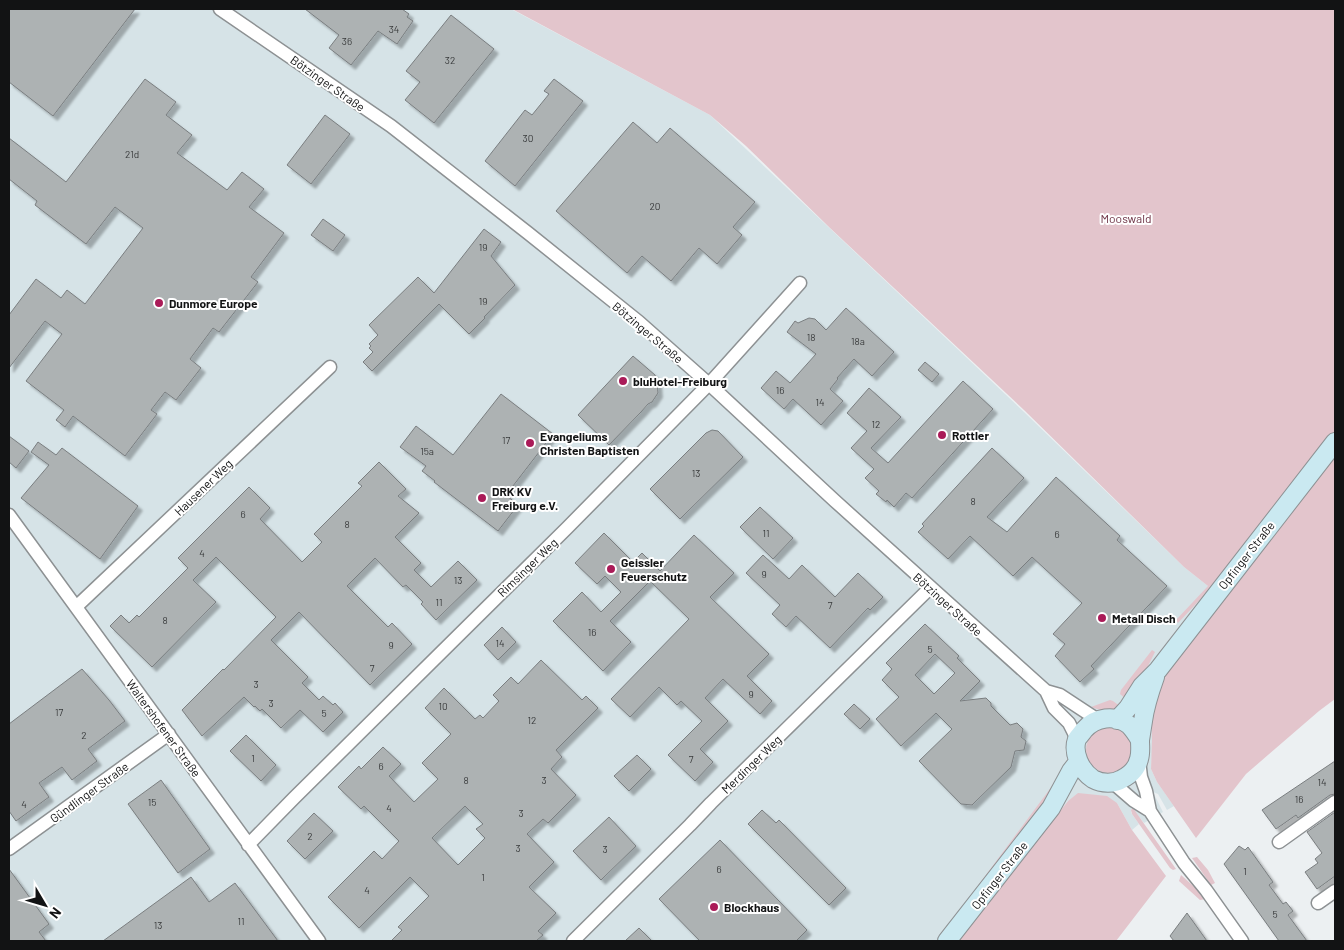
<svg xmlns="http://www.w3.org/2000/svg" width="1344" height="950" font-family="Barlow,sans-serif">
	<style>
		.built { fill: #d6e3e7 }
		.green { fill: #e3c5cc }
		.building { fill: #adb2b3; stroke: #7a7e80; fill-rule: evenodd; filter: url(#shadow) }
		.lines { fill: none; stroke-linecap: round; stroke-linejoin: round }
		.minor-casing { stroke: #8d9193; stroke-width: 15 }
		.secondary-casing { stroke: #8d9193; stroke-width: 20 }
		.minor { stroke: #fff; stroke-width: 12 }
		.secondary { stroke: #cae9f1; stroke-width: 18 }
		.poi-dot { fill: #aa1b58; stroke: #fff; stroke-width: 2 }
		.labels { text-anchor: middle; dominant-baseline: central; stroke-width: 4; stroke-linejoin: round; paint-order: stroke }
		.number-label { font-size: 10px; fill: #393b3c }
		.street-label { font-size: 12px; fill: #121314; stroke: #fff }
		.park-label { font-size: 12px; fill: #6c3244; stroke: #fff }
		.poi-label { font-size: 12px; font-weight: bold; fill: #121314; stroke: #fff; text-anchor: start }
	</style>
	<defs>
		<filter id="shadow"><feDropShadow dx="4.5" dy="4.5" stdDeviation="1" flood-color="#0004"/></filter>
	</defs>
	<rect width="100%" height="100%" fill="#ecf0f2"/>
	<path class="built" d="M9 9H511L710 115 1023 411 1184 567 1222 597 1153 740 1151 769 1157 782 1174 806 1167 810 1158 794 1153 792 1163 812 1144 823 1132 808 1131 812 1132 814 1139 824 1132 830 1117 803 1078 794 1068 801 958 941H9Z"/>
	<path class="green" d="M512 9H1335V699L1319 711 1246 774 1196 838 1157 782 1151 769 1152 740 1151 715 1156 689 1222 596 1211 588 1178 623 1176 620 1208 586 1184 567 1024 410 830 228 746 146 710 115Z
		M1152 650 1155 652 1145 672 1127 700 1120 694 1121 690Z
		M1110 700 1113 701 1121 707C1110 712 1102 711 1091 707Z
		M1086 750a23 23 0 1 1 46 0a23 23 0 1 1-46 0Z
		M1061 774 1052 793 970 901 968 899Z
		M1078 793 1107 796 1117 803 1132 830 1166 876 1116 941H958L1068 801Z
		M1133 808 1176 869 1173 870 1170 868 1132 814 1131 810Z
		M1197 857 1208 870 1215 883 1211 885 1192 858Z
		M1181 875 1199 891 1206 899 1200 900 1179 881Z"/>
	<path class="building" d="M9 9H135L53 116 9 82Z
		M305 9H402L409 14 407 17 413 21 397 44 378 31 351 65 329 48 339 35Z
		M451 15 494 49 434 123 405 100 420 82 406 71Z
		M145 79 176 102 166 115 192 135 177 153 227 190 242 172 264 189 249 207 284 233 251 277 258 282 219 332 213 328 190 359 201 368 176 400 165 392 151 410 157 414 125 456 73 416 65 427 56 420 64 410 26 381 62 334 45 321 9 368V315L36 279 61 298 67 290 85 304 143 228 115 207 86 244 35 205 37 201 9 179V138L66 182Z
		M554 79 583 101 515 186 485 161 525 110 532 115 549 94 544 91Z
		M325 115 350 134 311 184 287 165Z
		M633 122 657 143 670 128 755 202 733 227 742 235 717 264 699 248 671 281 642 256 627 273 556 211Z
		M323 219 345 235 333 251 311 235Z
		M484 229 501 242 491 256 515 285 484 317 485 318 469 334 439 304 372 371 363 362 373 352 369 348 371 346 369 344 378 335 369 325 418 277 434 293Z
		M846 308 894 352 872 376 854 359 837 378 838 379 830 389 843 401 821 425 793 399 784 409 761 388 776 371 790 383 816 354 787 332 795 321 798 323 809 318 815 319 826 330Z
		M633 356 655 375 657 382 658 393 652 402 648 404 641 412 609 445 578 415Z
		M925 362 939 374 932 382 918 370Z
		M963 381 993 409 912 498 906 493 894 507 887 500 886 502 876 494 879 491 865 478 874 469 851 448 867 431 847 413 869 388 901 417 871 448 888 463Z
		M501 394 553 434 506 495 518 505 498 531 434 482 435 481 422 471 426 466 400 447 416 426 453 455Z
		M712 430 718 431 743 457 680 519 650 489 706 433Z
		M9 436 29 451 16 468 9 462Z
		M38 442 56 455 62 448 138 506 100 559 21 498 49 465 31 452Z
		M992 448 1024 478 987 517 1007 532 1056 477 1120 536 1117 540 1167 586 1091 666 1094 669 1080 682 1055 656 1065 644 1053 634 1082 603 1032 557 1013 576 970 536 948 559 918 532 924 526 922 524Z
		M379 462 406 489 398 496 419 513 395 537 421 563 414 570 431 587 458 561 477 580 436 620 421 604 423 602 406 585 403 587 375 558 347 586 388 627 392 623 412 644 370 685 299 612 271 640 308 677 302 683 319 700 323 696 333 705 335 703 343 712 323 732 300 710 281 728 262 709 260 711 255 706 254 707 244 697 202 736 182 710 223 669 224 670 276 617 216 557 193 580 216 602 152 667 110 626 121 615 129 623 137 615 139 617 188 568 178 558 249 487 270 508 260 519 302 562 322 542 314 534 362 486 358 483Z
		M760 507 793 538 773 559 740 527Z
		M604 533 633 562 642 553 660 571 694 535 734 573 710 597 769 654 747 676 772 701 760 714 723 679 705 698 728 721 700 749 713 762 695 781 668 755 702 721 681 701 677 705 659 687 630 717 611 699 689 619 650 581 610 621 631 642 603 671 553 621 582 592 601 612 621 592 605 576 597 584 575 563Z
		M763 555 789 579 802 565 835 597 858 573 883 597 870 610 868 608 830 648 796 616 786 627 772 614 780 605 746 573Z
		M925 624 959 656 957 658 980 681 960 701 986 698 991 703V706L1010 725 1017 723 1023 729 1021 737 1026 741 1024 750 1015 751 1011 767 972 805 961 804 919 761 952 729 936 713 901 746 876 719 899 697 882 680 892 669 886 663ZM935 654 955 673 934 694 915 675Z
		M502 627 516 642 498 660 484 645Z
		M541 660 582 700 586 696 598 708 556 750 562 757 551 769 576 795 548 823 543 819 527 834 554 862 529 887 556 913 538 931 543 935 536 941H391L402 930 398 927 429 896 410 877 359 928 328 897 374 851 382 859 399 841 364 806 361 809 338 787 359 766 361 769 383 747 401 764 389 776 414 802 438 779 422 763 451 734 425 708 444 688 475 719 480 715 483 718 499 701 493 695 511 677 518 684ZM465 806 483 824 476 829 485 838 458 865 432 838Z
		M82 669 109 700 125 721 88 749 97 761 72 780 62 767 39 783 49 797 16 821 9 811V724Z
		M854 704 870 719 860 729 844 714Z
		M246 735 276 765 261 781 230 751Z
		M637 755 651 769 629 791 614 776Z
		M1335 761V794L1330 795 1298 818 1296 815 1276 829 1262 810Z
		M161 780 210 849 178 873 128 804Z
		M762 810 776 823 779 820 846 888 829 905 748 824Z
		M1335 812V876L1317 889 1305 872 1318 863 1315 859 1322 853 1307 832Z
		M314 813 333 831 305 859 287 841Z
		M609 817 636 846 601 880 573 851Z
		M720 840 807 930 796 941H700L659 899Z
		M1239 846 1245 850 1248 847 1273 882 1269 885 1283 904 1286 902 1293 911 1288 915 1307 941H1279L1224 864Z
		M9 869 49 924 39 932 46 941H9Z
		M191 877 209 902 235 883 278 941H103Z
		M1187 913 1207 941H1174L1170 936Z
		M639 928 652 941H625Z"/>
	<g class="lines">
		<g class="minor-casing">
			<path id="minor" d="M220 9 391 126 528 233 639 322 709 384 835 501 1046 691 1054 708 1069 723 1077 739
				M9 515 319 941
				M76 607 330 367
				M1046 691 1060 695 1098 720
				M1139 760 1141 777 1146 791 1150 811 1184 863 1206 890 1242 941
				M1112 782 1134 801 1150 811
				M1279 842 1335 802
				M248 845 294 798 567 528 709 384 800 283
				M9 849 169 734
				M1318 903 1335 891
				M573 941 690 825 711 803 930 588"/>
		</g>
		<g class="secondary-casing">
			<path id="secondary" d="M1117 720 1128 708 1142 686 1158 670 1335 442
				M1140 740C1137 735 1134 730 1129 725 1115 714 1095 717 1084 730 1082 733 1079 736 1077 739 1072 753 1081 771 1093 779 1102 784 1114 784 1122 779 1130 775 1137 768 1139 759 1141 753 1140 747 1140 740 1141 734 1142 727 1143 721 1145 706 1150 691 1155 677
				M947 941 1051 808 1071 771 1078 762"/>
		</g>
		<use href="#minor" class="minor"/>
		<use href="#secondary" class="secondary"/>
	</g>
	<g class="poi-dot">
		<circle cx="159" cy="303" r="5"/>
		<circle cx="623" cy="381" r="5"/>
		<circle cx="942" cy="435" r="5"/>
		<circle cx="530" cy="443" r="5"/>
		<circle cx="482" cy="498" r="5"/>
		<circle cx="611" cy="569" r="5"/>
		<circle cx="1102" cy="618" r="5"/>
		<circle cx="714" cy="907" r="5"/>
	</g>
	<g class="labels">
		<g class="number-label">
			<text x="394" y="29">34</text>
			<text x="347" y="41">36</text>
			<text x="450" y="60">32</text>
			<text x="528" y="138">30</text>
			<text x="132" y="154">21d</text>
			<text x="655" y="206">20</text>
			<text x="483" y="247">19</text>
			<text x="483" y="301">19</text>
			<text x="811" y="337">18</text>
			<text x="858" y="341">18a</text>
			<text x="780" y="390">16</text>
			<text x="820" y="402">14</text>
			<text x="876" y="424">12</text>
			<text x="506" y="440">17</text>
			<text x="427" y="451">15a</text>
			<text x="696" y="473">13</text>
			<text x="973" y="501">8</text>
			<text x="243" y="514">6</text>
			<text x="347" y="524">8</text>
			<text x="766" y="533">11</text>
			<text x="1057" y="534">6</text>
			<text x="202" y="553">4</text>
			<text x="764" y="574">9</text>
			<text x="458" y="580">13</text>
			<text x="439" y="602">11</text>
			<text x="830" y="605">7</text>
			<text x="165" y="620">8</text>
			<text x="592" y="632">16</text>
			<text x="500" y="643">14</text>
			<text x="391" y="645">9</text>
			<text x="930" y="649">5</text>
			<text x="372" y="668">7</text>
			<text x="256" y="684">3</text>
			<text x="751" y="694">9</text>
			<text x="271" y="703">3</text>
			<text x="443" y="706">10</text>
			<text x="59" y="712">17</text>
			<text x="324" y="713">5</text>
			<text x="532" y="720">12</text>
			<text x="84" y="735">2</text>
			<text x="253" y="758">1</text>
			<text x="691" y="759">7</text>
			<text x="381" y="766">6</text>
			<text x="466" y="780">8</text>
			<text x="544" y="780">3</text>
			<text x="1322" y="782">14</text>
			<text x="1299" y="799">16</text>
			<text x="152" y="802">15</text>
			<text x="24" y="804">4</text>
			<text x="389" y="808">4</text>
			<text x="521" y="813">3</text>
			<text x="310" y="836">2</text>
			<text x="518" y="848">3</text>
			<text x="605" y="849">3</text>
			<text x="719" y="869">6</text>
			<text x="1245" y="871">1</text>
			<text x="483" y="877">1</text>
			<text x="367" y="890">4</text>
			<text x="1275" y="914">5</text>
			<text x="241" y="921">11</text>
			<text x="158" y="925">13</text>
		</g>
		<g class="street-label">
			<text transform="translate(328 83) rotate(35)">Bötzinger Straße</text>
			<text transform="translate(648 332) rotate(40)">Bötzinger Straße</text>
			<text transform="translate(203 487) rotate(-44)">Hausener Weg</text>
			<text transform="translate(1246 555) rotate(-52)">Opfinger Straße</text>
			<text transform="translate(527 567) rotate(-44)">Rimsinger Weg</text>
			<text transform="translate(948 604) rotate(42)">Bötzinger Straße</text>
			<text transform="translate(164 728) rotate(54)">Waltershofener Straße</text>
			<text transform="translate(751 764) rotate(-44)">Merdinger Weg</text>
			<text transform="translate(89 792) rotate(-36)">Gündlinger Straße</text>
			<text transform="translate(999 875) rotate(-52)">Opfinger Straße</text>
		</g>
		<g class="park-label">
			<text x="1126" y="218">Mooswald</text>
		</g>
		<g class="poi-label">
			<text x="169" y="303">Dunmore Europe</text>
			<text x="633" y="381">bluHotel-Freiburg</text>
			<text x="952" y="435">Rottler</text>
			<text x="540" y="436">Evangeliums<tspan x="540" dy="14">Christen Baptisten</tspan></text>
			<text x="492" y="491">DRK KV<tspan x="492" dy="14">Freiburg e.V.</tspan></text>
			<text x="621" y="562">Geissler<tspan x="621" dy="14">Feuerschutz</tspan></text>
			<text x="1112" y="618">Metall Disch</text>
			<text x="724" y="907">Blockhaus</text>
		</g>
	</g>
	<rect width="1344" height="950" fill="none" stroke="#121314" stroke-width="20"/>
	<g transform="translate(45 905) rotate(128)" stroke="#ffffff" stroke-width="4" paint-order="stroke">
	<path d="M0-4L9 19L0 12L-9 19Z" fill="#121314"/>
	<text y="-8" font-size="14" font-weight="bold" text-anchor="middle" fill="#121314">N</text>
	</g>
</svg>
